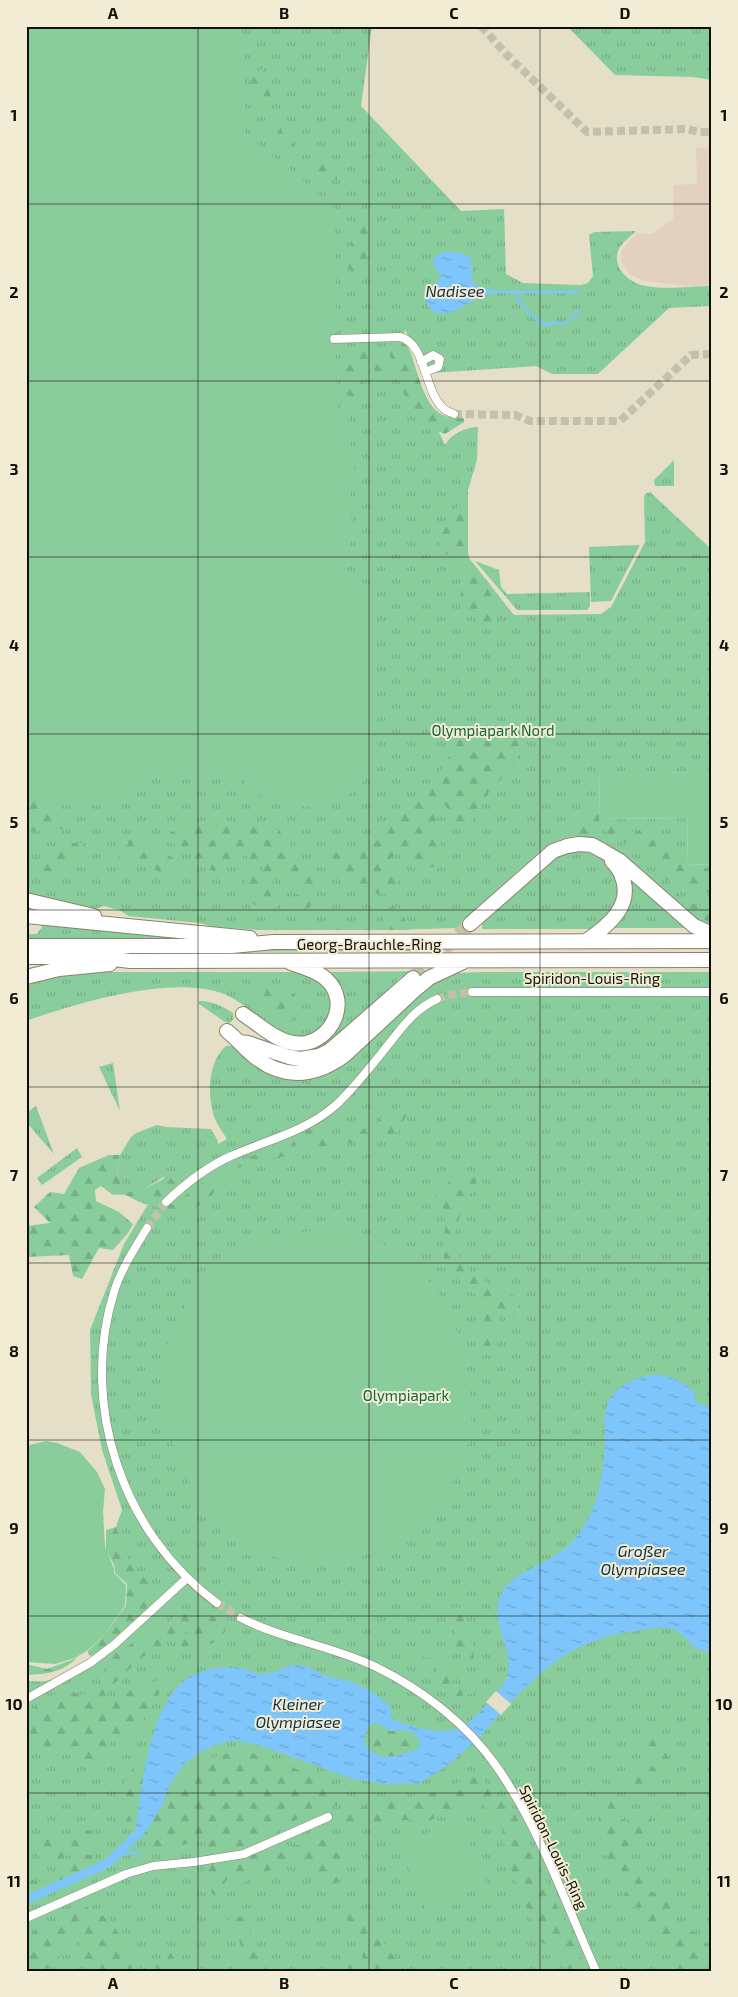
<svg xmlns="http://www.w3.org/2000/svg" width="738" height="1997" font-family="'Exo 2',sans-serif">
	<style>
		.education { fill: #e3d1c0 }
		.grass { fill: url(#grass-tufts) }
		.forest { fill: url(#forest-firs) }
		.pitch { fill: #89cd9c }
		.water { fill: url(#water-ripples); fill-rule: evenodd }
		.pier { fill: #e4dfc6 }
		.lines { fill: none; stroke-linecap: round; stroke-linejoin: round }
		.stream { stroke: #7dc5fb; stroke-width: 2.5 }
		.canal { stroke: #7dc5fb; stroke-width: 9 }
		.street-tunnel { stroke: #c4c0aa; stroke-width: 8; stroke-dasharray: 8 4; stroke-linecap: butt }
		.highway-tunnel { stroke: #c4c0aa; stroke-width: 14; stroke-dasharray: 14 7; stroke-linecap: butt }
		.street-casing { stroke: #88836d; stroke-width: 9 }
		.highway-casing { stroke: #88836d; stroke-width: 16 }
		.street { stroke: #fff; stroke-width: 8 }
		.highway { stroke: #fff; stroke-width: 14 }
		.grid { fill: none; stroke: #121008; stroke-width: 1; stroke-opacity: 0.55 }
		.labels { text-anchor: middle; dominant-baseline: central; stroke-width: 4; stroke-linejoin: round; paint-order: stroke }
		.park-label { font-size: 15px; fill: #136737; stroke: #f1ecd3 }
		.street-label { font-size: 15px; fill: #121008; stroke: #f1ecd3 }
		.water-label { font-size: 16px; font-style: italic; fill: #123147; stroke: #f1ecd3 }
		.neatline { fill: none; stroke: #121008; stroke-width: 2 }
		.grid-label { font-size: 16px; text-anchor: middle; font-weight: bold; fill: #121008 }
	</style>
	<defs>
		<pattern id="grass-tufts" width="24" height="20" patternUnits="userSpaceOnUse" patternTransform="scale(1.25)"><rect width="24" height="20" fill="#89cd9c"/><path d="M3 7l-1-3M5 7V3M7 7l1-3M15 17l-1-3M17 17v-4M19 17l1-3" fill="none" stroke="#75af85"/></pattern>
		<pattern id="forest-firs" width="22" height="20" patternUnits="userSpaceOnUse" patternTransform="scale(1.25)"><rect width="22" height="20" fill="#89cd9c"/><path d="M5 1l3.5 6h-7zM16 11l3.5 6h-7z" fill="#75af85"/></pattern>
		<pattern id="water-ripples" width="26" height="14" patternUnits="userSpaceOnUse" patternTransform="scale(1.25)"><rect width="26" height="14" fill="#7dc5fb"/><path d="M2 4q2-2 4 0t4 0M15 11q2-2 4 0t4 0" fill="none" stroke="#6ba8d6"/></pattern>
	</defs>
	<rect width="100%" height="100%" fill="#e4dfc6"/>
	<path class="education" d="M712 147V285L688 286 644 281 629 274 622 263 621 253 626 244 637 234H652L673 219 674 185 697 184 696 148Z"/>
	<path class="grass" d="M86 26H372L361 106 461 211 504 209 506 274 523 283 581 285 588 283 593 276 589 235 594 232 636 231C630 237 621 243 618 251 612 268 630 284 646 286 665 290 692 286 712 286V306L669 308 598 374H552L536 366 432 373 405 330 399 345 445 445C451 434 466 427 478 427L477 460 468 490V504L460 505 469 558 514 615 601 614 611 607 645 542 644 498 645 494 650 492 712 550V713H708V772L599 774 600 819 687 818 688 865 712 864V928L700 924 615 850C590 833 570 831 544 848L461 922V928L388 930H258L214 927 199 923 129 916 119 910 104 906 95 909 26 894V792L105 804H117L335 414Z
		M567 26H709L712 80 693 77 615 75Z
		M674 460V486H655L654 480Z
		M640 545 611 601 591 602 589 547Z
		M475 561 499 570 501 587 507 594 590 592V606L587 610H517Z
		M581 851C618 856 633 896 603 922 599 925 593 927 589 929H482V924L551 861 568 852Z
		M626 875 687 928H613Z
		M36 921 212 939H26V934H37L42 927Z
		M427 949V951L26 952V950Z
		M431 971 424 978 401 977C381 996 336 1044 312 1051 300 1055 286 1051 275 1045L276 1043 334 1029 328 975 330 972Z
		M104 972H306L327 987 333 1005 324 1030 298 1040C289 1036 279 1033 271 1027 255 1016 242 1001 224 994 172 974 77 1003 26 1021V983L54 975Z
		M481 972H712V1971H26V1681C32 1681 40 1682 46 1681 90 1670 119 1628 147 1597L113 1535 122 1510 102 1450 91 1394 90 1330 124 1244 165 1176 146 1188 126 1194 117 1174 120 1155 131 1137 136 1133 157 1125 166 1127 211 1129 218 1141V1144L227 1139C223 1133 218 1126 215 1119 207 1098 207 1062 226 1046H235L306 1079 434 982 455 973Z
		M199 1001C212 1001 223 1006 233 1013L234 1019 229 1023 225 1022 199 1004Z
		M113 1063 120 1111 99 1067Z
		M36 1106 54 1154 26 1122V1113Z
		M77 1148 82 1157 42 1185 37 1178Z"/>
	<path class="forest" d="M265 66 271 98 260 100 253 94 250 84 253 77Z
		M279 123C282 135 289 143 300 149L293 154H289L273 134 272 130Z
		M314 156 336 170 342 177 336 179 317 177C312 171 311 163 314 156Z
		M366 214C375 232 368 258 367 276 357 279 353 273 347 266L348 257 353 255 354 252 350 243 352 240 360 236 359 231 354 228 353 224Z
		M384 340C390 341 397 340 403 343 410 347 412 356 414 363 419 378 425 402 438 412 445 418 455 418 464 418V422L445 434C429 428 419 422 409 407Z
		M375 346 387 372 381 374 375 371 371 367C358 370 362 385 364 395L353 402C350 395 344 387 342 380 337 360 359 348 375 346Z
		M462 504H468V556L462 563 440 551C437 531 446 514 462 504Z
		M470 561 500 600 493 621 486 626C477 624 477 619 473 612 470 608 464 604 460 601L462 573Z
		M471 732 517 739 520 750 515 765 491 789 466 829H459L445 805C423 822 450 845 441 866 419 869 411 872 399 852L390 859 386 867 392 870 400 871 402 877 388 894C361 894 367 884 349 875 345 872 338 873 333 872L331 862 336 850 346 852 366 840 386 841 389 815 431 786 449 757 456 739 463 733Z
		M26 796 41 804V813L44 815H62L66 818 67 824 64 829 26 832Z
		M586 809 593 810 599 814V821H613L628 832 640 831 643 834V837L654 838 657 843 663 845 671 843 676 852 673 858H683V865L686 868H712V893L705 891 693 882 684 890 666 879 665 870 633 846 586 822 582 817 583 812Z
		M561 822C630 829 653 897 712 910V923L695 916 684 907H678C659 890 616 845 594 838 585 835 576 836 567 836Z
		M226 824 247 825 278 830 290 843 294 855 299 859 301 871 316 874 317 877V902L303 911H288L286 908C287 898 291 896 300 894L302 890 298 882 293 884 285 881V875L283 871 278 873 272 882 268 881 262 859 258 860 261 884 277 891 279 903 277 907 261 910 245 896 248 855C236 856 226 867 214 871L192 864 191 857 193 850 172 844 170 840V832L200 826Z
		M141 837 176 860 181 868C170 888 158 867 143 865 131 863 132 866 119 861L118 847 128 845 127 840Z
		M62 843H84L66 873 26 870V859L50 857 59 852Z
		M393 906 399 908 410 930H388L382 917 383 911Z
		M254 984C279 984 310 989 292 1020L285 1023 275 1022 270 1013 263 1011 259 1001 249 997V989Z
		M401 1106H407L409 1111 396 1133 304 1153 297 1136 313 1127 326 1128 331 1140 356 1134Z
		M293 1139 300 1155C278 1158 252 1158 233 1171 216 1182 215 1203 191 1208 175 1211 159 1208 145 1204 129 1199 130 1193 113 1195L101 1186 95 1190 96 1201 119 1212 133 1224 128 1233 113 1250 99 1248 82 1279 73 1276 69 1255 26 1257V1226L50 1223 34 1207 50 1192 64 1194 79 1168 109 1155H120L117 1174 126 1193 146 1188 169 1176 177 1185 162 1199 167 1203 174 1205 216 1171Z
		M470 1171C483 1181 473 1190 467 1200 456 1221 448 1246 465 1265 474 1277 488 1281 499 1290L505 1289 515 1297 520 1310 511 1319 503 1317 500 1307 495 1312 501 1326C495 1333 495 1340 489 1347L482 1345 476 1327 485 1320 477 1304 478 1296 469 1290 444 1260 445 1210 437 1202 435 1195 458 1173Z
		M116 1527 129 1562 149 1583 155 1594 143 1614 93 1656 89 1655 88 1651 104 1635 126 1606 127 1584 115 1573 114 1565 106 1550V1530Z
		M453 1607 460 1608 474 1650 473 1668 455 1646Z
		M196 1610 205 1611V1616H217L226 1629 220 1640 192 1651 182 1652 177 1642 187 1635V1631L144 1656 126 1672 104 1694 120 1701 131 1689 165 1678 168 1682 145 1713 142 1728 133 1740 116 1741 111 1740 107 1761C91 1766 77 1757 65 1747 43 1753 43 1748 26 1735V1721L34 1715 36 1705 57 1693 68 1688 78 1695 98 1692 101 1689 105 1667 116 1653 175 1617Z
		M419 1639 436 1651 452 1667V1686L456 1690 460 1685H466L475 1693 450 1698 451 1696C435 1686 432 1677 435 1659L423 1657Z
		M77 1658C61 1673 47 1674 26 1675V1664L47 1669Z
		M373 1723 382 1725 390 1731C404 1730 417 1728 420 1744L418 1749C406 1753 389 1760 377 1756 373 1754 369 1748 365 1745 364 1736 366 1729 373 1723Z
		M648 1729 660 1742 673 1768 665 1769 656 1757 644 1749 640 1740Z
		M250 1752 334 1783 344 1792 342 1801 331 1808 301 1817 277 1830 269 1848 299 1845 314 1833 326 1832 345 1858 343 1879 319 1890 292 1859 235 1887 233 1877H229L224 1884 228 1892 219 1896 213 1895 204 1879V1869L209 1868 206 1840 162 1849 149 1848 142 1837C162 1806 183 1761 223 1754 232 1753 241 1753 250 1752Z
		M141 1761C147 1774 142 1796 135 1807H132L129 1815 132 1821 131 1828 123 1829C115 1808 122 1775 141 1761Z
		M641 1764 651 1765 658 1773V1780L645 1800C625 1796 624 1785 631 1768Z
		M473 1776 483 1779 499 1800 512 1807 587 1971 568 1969 558 1953 540 1941 506 1856 502 1828 480 1800 428 1821 398 1820 388 1830 337 1825 348 1811 387 1801 440 1791Z
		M606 1797 613 1801 624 1822 635 1815 646 1814C667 1836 643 1844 627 1856L639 1865 648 1891 660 1895 676 1907 668 1920 681 1928 700 1934 712 1951V1958L703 1971H680L671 1941 652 1936 644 1927V1907H631C623 1898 625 1894 629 1883 621 1874 610 1864 605 1853 597 1836 595 1812 606 1797Z
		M84 1830 92 1831 97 1835 94 1846 84 1849 41 1867 44 1861 34 1852C38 1844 41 1840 49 1837 69 1844 67 1835 84 1830Z
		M83 1854 94 1856 99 1863 26 1896V1880L28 1879 39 1882 61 1871 67 1861Z
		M359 1905 392 1955 406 1971H345L338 1956 341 1942 362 1969 363 1954 346 1916Z
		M86 1906 98 1917 107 1914 140 1971H93L83 1961 78 1937 72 1934 60 1947 58 1965 36 1971H26L27 1937 44 1924 68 1926 76 1910Z
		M234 1915 244 1918 267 1969 265 1971H251L244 1965 239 1937 223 1923Z
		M171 1953 182 1971H157L153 1964Z"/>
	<path class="pitch" d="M26 26H117L120 29 227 27 244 42 246 134 334 207 337 331 334 334V348L336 351 337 412 343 413 350 421 351 447 357 450V465L354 466 355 480 351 483 352 538 345 566 349 579 361 591 371 607 376 629 378 748C371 782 345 809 308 807 291 805 263 795 244 791V777L139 778 119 804C100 804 73 808 55 804 45 801 36 793 26 793Z
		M708 713H712V864L688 865 687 818 600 819 599 773 708 772Z
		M339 1229C348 1231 359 1232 368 1236 376 1238 383 1244 390 1248 447 1282 466 1340 471 1403 474 1427 465 1466 451 1486 441 1501 428 1514 414 1527 392 1545 368 1554 340 1559 311 1565 273 1562 247 1545 186 1507 153 1420 167 1350 172 1323 188 1299 206 1279 218 1266 232 1252 249 1245 278 1233 308 1231 339 1229Z
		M46 1441 57 1443 80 1452 97 1472 105 1489 103 1511 105 1546 114 1569V1573L126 1585 125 1606 104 1635 88 1650 75 1658 55 1664 26 1662V1446Z
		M460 1819 487 1884 426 1910 398 1845Z"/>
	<path class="water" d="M444 252C454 251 465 252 472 260L470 263 473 267 472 271 474 274 471 275V280L477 286 491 290V294C471 295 446 328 428 306 425 303 424 299 426 295 429 288 437 284 441 277L432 261 437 255Z
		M652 1375C669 1374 681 1381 694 1391 694 1409 705 1401 712 1411V1652L700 1650 693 1646 684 1636 674 1629 659 1627 607 1636 582 1646 565 1655 544 1670 505 1707 483 1734 448 1765 420 1783 388 1784 353 1779 259 1745 235 1740 217 1744 199 1753 184 1764 170 1784 162 1805 142 1837 135 1832C142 1788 148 1709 185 1680 199 1669 227 1665 244 1669 250 1671 255 1674 262 1674 275 1674 285 1665 298 1665 308 1665 318 1672 326 1676 333 1679 341 1678 349 1681 357 1683 386 1699 390 1707 391 1710 391 1715 392 1718 400 1724 408 1724 417 1727 453 1737 465 1729 489 1702 496 1693 505 1685 508 1674 514 1647 487 1622 502 1592 510 1575 542 1565 557 1554 575 1543 588 1523 595 1503 602 1483 604 1460 605 1439 605 1430 604 1418 606 1409 611 1389 633 1377 652 1375ZM373 1723 382 1725 390 1731C403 1730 417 1728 420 1744L417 1749C406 1753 389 1760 377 1755 373 1754 369 1748 365 1745 364 1736 366 1729 373 1723Z"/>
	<path class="pier" d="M496 1691 511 1704 501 1715 486 1702Z"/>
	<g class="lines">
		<path class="stream" d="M515 291C519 305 533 318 545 325L555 322 563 324 569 321 579 310
			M491 292H580
			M116 1856 140 1852"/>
		<path class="canal" d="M26 1900 108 1863 138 1834"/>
		<path class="street-tunnel" d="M481 26 507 55 587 132 686 129 699 132H712
			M454 414 515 415 530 421H620L691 355 712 354
			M437 999 445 996 472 992
			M147 1228 166 1202
			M217 1603 241 1618"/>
		<path class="highway-tunnel" d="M413 978 470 924"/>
		<g class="street-casing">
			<path id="street" d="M334 339 400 337C426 343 424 391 443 408 445 411 450 412 454 414
				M421 362 433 355 440 359 438 367 425 372
				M472 992H712
				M166 1202C185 1184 206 1167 231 1156 267 1140 305 1132 336 1105 355 1087 372 1065 388 1045 403 1026 415 1009 437 999
				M147 1228C135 1248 121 1269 114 1292 79 1404 122 1534 217 1603
				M241 1618C284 1640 333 1646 376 1667 423 1690 467 1724 497 1767 540 1829 565 1902 596 1971
				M26 1699 90 1663 115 1644 187 1578
				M26 1918 126 1874 153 1866 194 1862 244 1854 328 1817"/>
		</g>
		<g class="highway-casing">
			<path id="highway" d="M26 900 94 916
				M26 916 250 938
				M470 924 553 851 567 846 579 844 592 845 603 851 620 861 694 926 712 934
				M586 941C608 926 635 905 621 874 619 869 615 865 612 861
				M26 946H232L273 942 712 941
				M26 957H98L130 961 712 960
				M26 977 59 969 110 964
				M243 1014C258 1024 275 1040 293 1043 327 1049 354 1004 326 979 318 971 302 967 291 963
				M227 1031C237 1039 245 1049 255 1057 286 1081 316 1076 345 1055L417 988 429 978 463 962
				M239 1042 248 1043 289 1057 300 1059 319 1056 329 1051 342 1040 413 978"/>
		</g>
		<use href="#street" class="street"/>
		<use href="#highway" class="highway"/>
	</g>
	<path class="grid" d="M198 26V1971M369 26V1971M540 26V1971M26 204H712M26 381H712M26 557H712M26 734H712M26 910H712M26 1087H712M26 1263H712M26 1440H712M26 1616H712M26 1793H712"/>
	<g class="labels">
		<g class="park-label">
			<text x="493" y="730">Olympiapark Nord</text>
			<text x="406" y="1395">Olympiapark</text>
		</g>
		<g class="street-label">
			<text x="369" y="944">Georg-Brauchle-Ring</text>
			<text x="592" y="978">Spiridon-Louis-Ring</text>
			<text transform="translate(554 1847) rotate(64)">Spiridon-Louis-Ring</text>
		</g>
		<g class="water-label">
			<text x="455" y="290">Nadisee</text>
			<text x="643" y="1550">Großer<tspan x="643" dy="18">Olympiasee</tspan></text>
			<text x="298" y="1703">Kleiner<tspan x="298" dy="18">Olympiasee</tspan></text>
		</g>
	</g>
	<rect width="738" height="1997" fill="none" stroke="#f1ecd3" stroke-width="55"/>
	<rect x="28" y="28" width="682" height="1942" class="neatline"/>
	<g class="grid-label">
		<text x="113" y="19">A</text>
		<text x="284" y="19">B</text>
		<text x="454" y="19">C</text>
		<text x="625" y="19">D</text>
		<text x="14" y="121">1</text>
		<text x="724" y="121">1</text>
		<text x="14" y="298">2</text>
		<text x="724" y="298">2</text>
		<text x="14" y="475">3</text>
		<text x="724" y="475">3</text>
		<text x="14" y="651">4</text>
		<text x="724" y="651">4</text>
		<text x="14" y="828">5</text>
		<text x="724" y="828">5</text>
		<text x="14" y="1004">6</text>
		<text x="724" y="1004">6</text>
		<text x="14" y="1181">7</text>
		<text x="724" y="1181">7</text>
		<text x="14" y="1357">8</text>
		<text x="724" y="1357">8</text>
		<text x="14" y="1534">9</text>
		<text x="724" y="1534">9</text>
		<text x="14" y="1710">10</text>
		<text x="724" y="1710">10</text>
		<text x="14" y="1887">11</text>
		<text x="724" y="1887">11</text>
		<text x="113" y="1989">A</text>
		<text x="284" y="1989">B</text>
		<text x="454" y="1989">C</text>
		<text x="625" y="1989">D</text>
	</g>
</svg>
